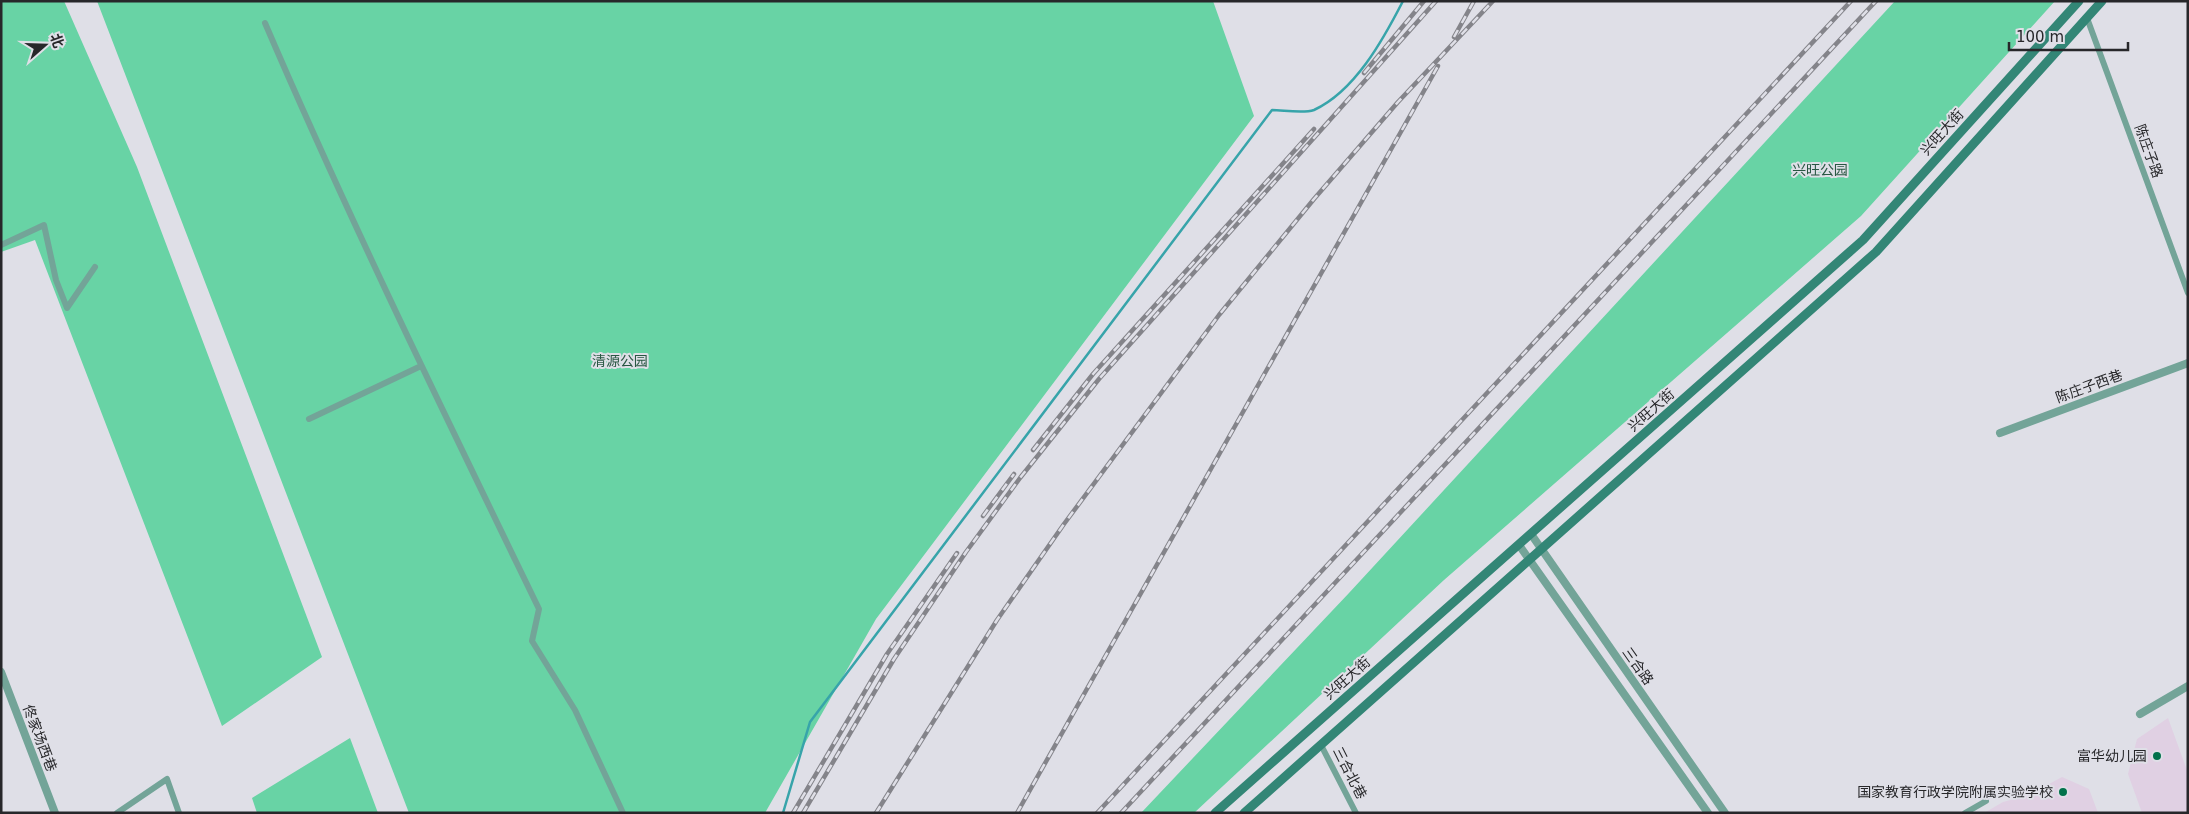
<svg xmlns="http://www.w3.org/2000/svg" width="2189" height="814" font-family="'DejaVu Sans','Noto Sans SC',sans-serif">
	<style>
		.education { fill: #e0d0e3 }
		.green { fill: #68d3a5 }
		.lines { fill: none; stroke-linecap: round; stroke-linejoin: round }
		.stream { stroke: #37a4aa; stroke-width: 2.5 }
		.minor { stroke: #73a498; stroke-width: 6 }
		.tertiary { stroke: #73a498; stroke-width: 8 }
		.secondary { stroke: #338676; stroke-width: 9 }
		.rail-casing { stroke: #84848a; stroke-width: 4.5 }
		.rail { stroke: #dfdfe7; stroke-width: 2.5; stroke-dasharray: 8; stroke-linecap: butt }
		.poi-dot { fill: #01724b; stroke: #dfdfe7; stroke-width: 2 }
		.labels { text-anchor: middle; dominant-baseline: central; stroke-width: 4; stroke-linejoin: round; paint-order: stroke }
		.street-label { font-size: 14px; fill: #27272a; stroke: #dfdfe7 }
		.park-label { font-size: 14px; fill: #295743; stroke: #dfdfe7 }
		.poi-label { font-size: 14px; fill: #27272a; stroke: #dfdfe7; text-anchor: end }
	</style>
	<rect width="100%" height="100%" fill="#dfdfe7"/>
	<path class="education" d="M2168 718 2188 773V813H2142L2128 774 2137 739Z
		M2062 777 2089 789 2098 813H1984L2003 802 2029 795Z"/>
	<path class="green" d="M1 1H64L137 167 322 657 222 726 35 240 1 252Z
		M97 1H1213L1254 116 876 619 765 813H409Z
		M1895 1H2055L1861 216 1444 580 1194 813H1141L1349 593Z
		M350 738 378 813H257L252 798Z"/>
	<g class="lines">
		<path class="stream" d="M783 813 810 722 1272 110C1283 110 1303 114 1314 110 1355 91 1383 40 1403 1"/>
		<path class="minor" d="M2087 18 2188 293
			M265 23C350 221 445 415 539 609L532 641 575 710 623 813
			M1 245 44 225 56 280 67 308 95 267
			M309 419 421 366
			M1321 745 1356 813
			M117 813 167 779 179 813
			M1965 813 1986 801"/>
		<path class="tertiary" d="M2000 433 2188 363
			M1531 534 1725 813
			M1519 545 1708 813
			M1 672 55 813
			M2140 714 2188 686"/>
		<path class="secondary" d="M1215 813 1863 240 2079 1
			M1244 813 1876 252 2102 1"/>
		<g class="rail-casing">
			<path id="rail" d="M1454 37 1474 1
				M1364 73 1424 1
				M1033 450 1093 374 1314 129
				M983 516 1014 474
				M793 813 887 654 957 553
				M803 813 894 659 966 552 1020 478 1099 379 1436 1
				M876 813 997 620 1064 524 1219 315 1314 199 1398 102 1493 1
				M1017 813 1438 66
				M1097 813 1851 1
				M1121 813 1876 1"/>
		</g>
		<use href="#rail" class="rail"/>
	</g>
	<g class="poi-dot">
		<circle cx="2157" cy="756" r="5"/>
		<circle cx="2063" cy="792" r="5"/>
	</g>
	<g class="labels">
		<g class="street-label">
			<text transform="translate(1942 132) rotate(-48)">兴旺大街</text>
			<text transform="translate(2149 151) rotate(70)">陈庄子路</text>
			<text transform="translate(2089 386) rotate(-20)">陈庄子西巷</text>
			<text transform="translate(1651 410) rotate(-41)">兴旺大街</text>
			<text transform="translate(1638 666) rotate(55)">三合路</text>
			<text transform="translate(1347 678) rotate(-41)">兴旺大街</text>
			<text transform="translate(40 738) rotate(69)">佟家场西巷</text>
			<text transform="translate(1350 773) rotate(63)">三合北巷</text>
		</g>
		<g class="park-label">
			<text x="1820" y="170">兴旺公园</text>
			<text x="620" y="361">清源公园</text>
		</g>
		<g class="poi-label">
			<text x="2147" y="756">富华幼儿园</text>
			<text x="2053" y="792">国家教育行政学院附属实验学校</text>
		</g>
	</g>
	<rect width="2189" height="814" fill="none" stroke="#27272a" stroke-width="5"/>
	<g transform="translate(45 45) rotate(70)" stroke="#dfdfe7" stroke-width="4" paint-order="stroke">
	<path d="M0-4L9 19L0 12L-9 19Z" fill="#27272a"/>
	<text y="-8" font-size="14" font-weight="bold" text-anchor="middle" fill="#27272a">北</text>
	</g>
	<path d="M2009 42v8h119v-8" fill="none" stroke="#27272a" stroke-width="2.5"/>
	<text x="2016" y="42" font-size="15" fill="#27272a" stroke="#dfdfe7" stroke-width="4" paint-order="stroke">100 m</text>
</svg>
